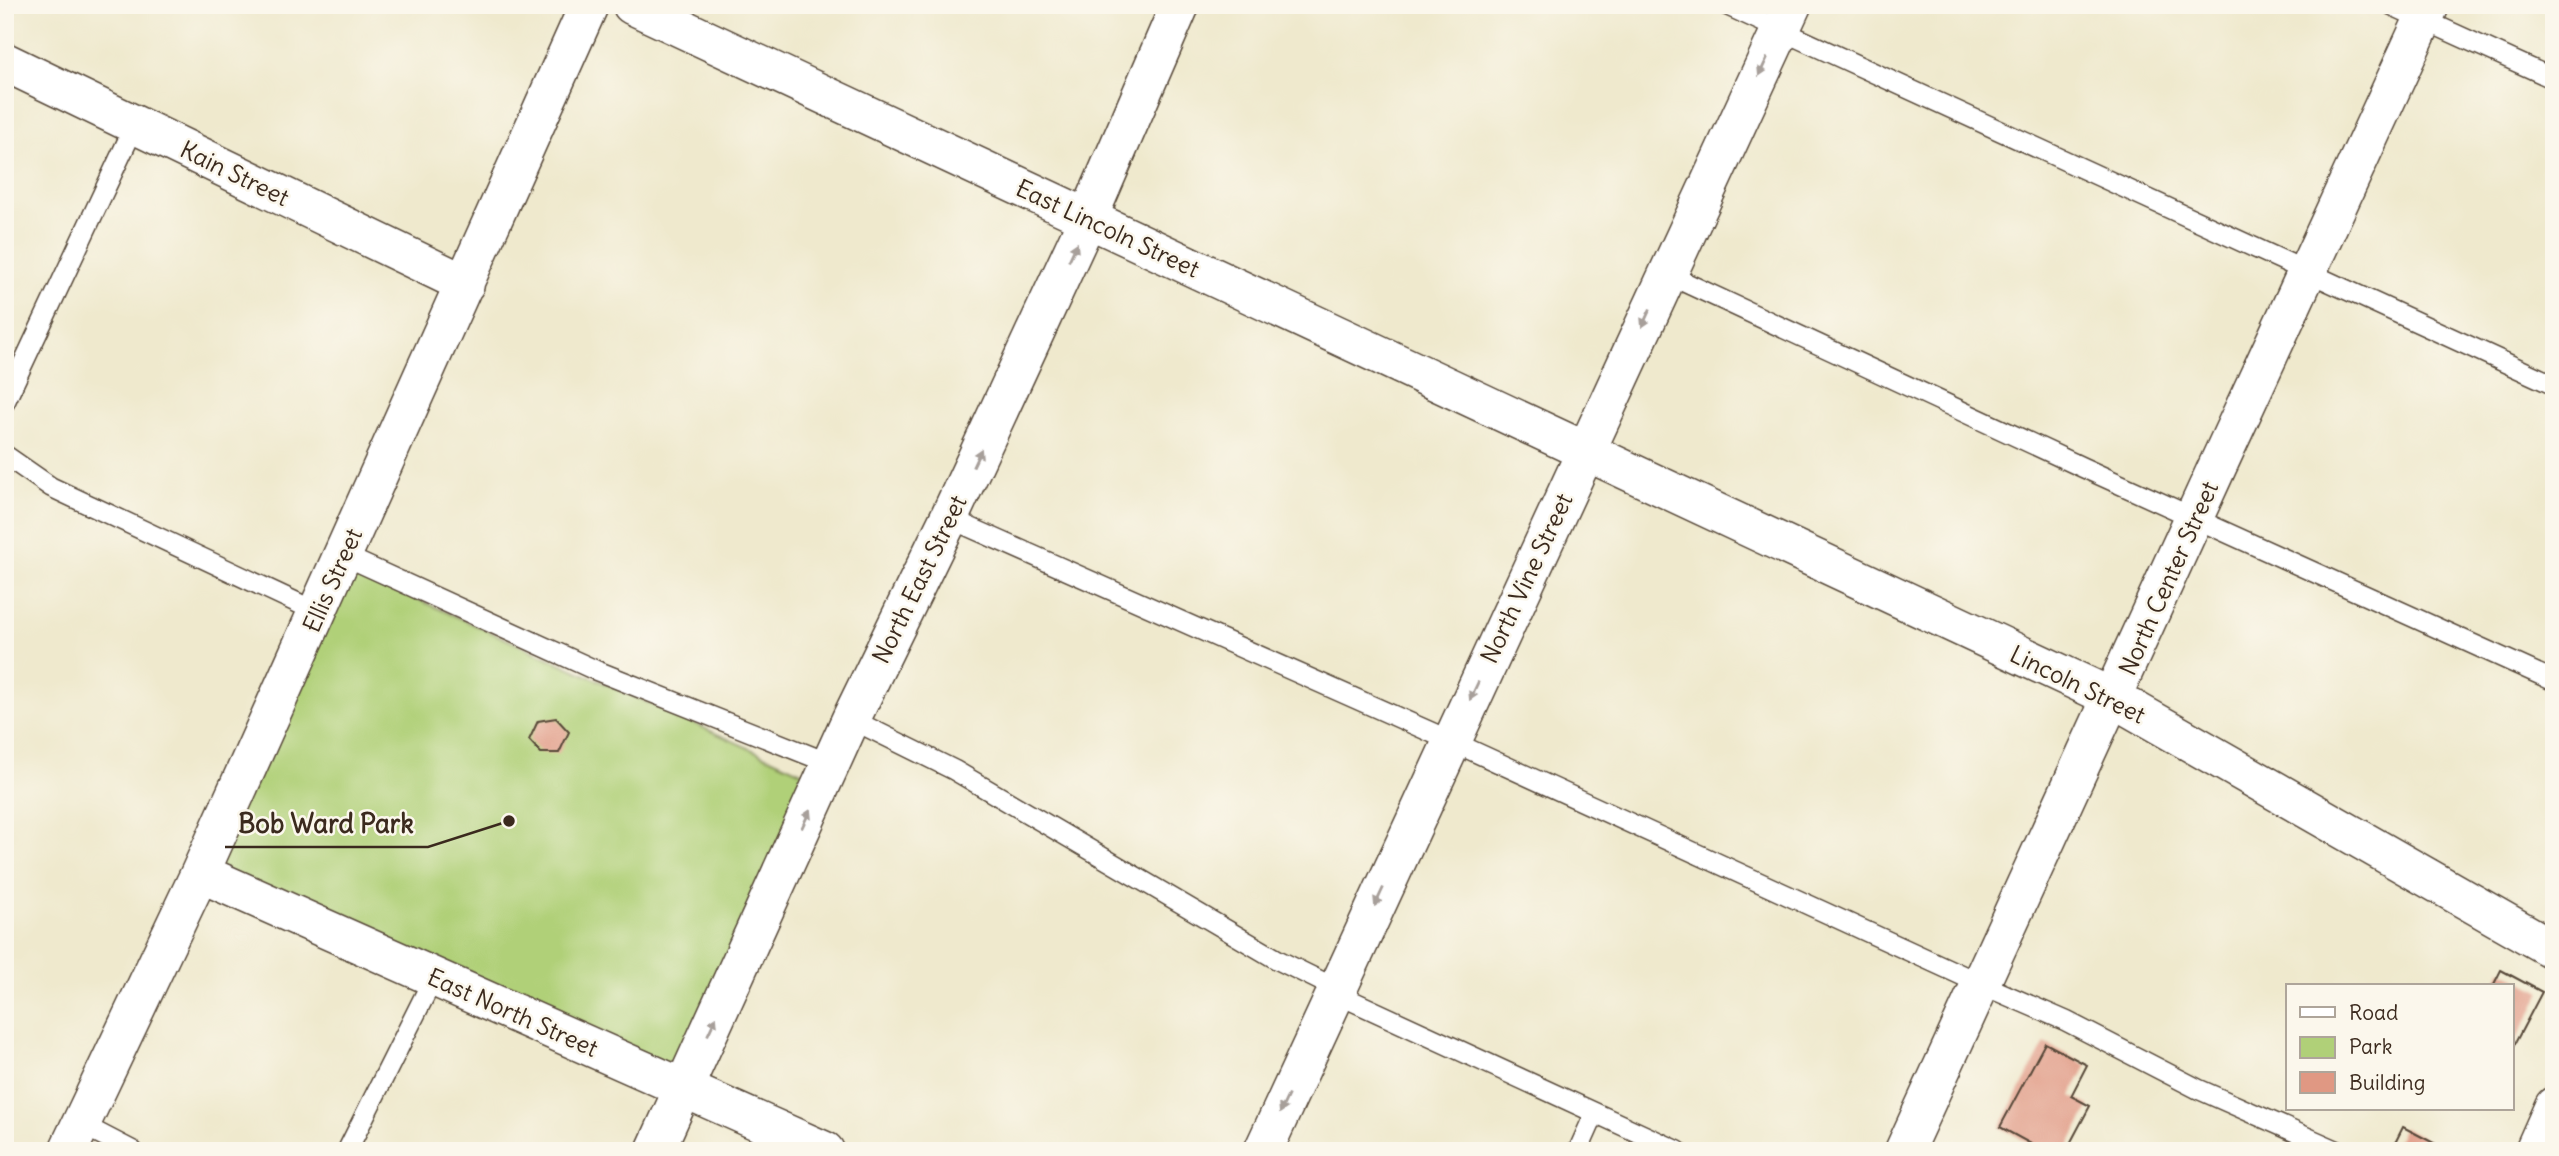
<svg xmlns="http://www.w3.org/2000/svg" width="2559" height="1156" font-family="Delius,sans-serif">
<style>
.green{fill:#b0d078;stroke:#767d4b;stroke-width:2}
.building{fill:#e09883}
.lines{fill:none;stroke-linecap:round;stroke-linejoin:round}
.service-casing{stroke:#564738;stroke-width:22}
.minor-casing{stroke:#564738;stroke-width:41}
.tertiary-casing{stroke:#564738;stroke-width:41}
.service{stroke:#fff;stroke-width:19}
.minor{stroke:#fff;stroke-width:38}
.tertiary{stroke:#fff;stroke-width:38}
.oneway{fill:#a79f9a}
.labels{text-anchor:middle;dominant-baseline:central;stroke-width:5;stroke-linejoin:round;paint-order:stroke}
.street-label{font-size:24px;fill:#3b2a1e;stroke:#fbf7ec}
.leader{fill:none;stroke:#3b2a1e;stroke-width:2.5}
.callout-dot{fill:#3b2a1e;stroke:#fbf7ec;stroke-width:2.5}
.callout-label{font-size:26px;text-anchor:middle;font-weight:bold;fill:#3b2a1e;stroke:#fbf7ec;stroke-width:5;stroke-linejoin:round;paint-order:stroke}
</style>
<rect width="100%" height="100%" fill="#fbf7ec"/>
<filter id="ink" filterUnits="userSpaceOnUse"><feTurbulence type="fractalNoise" baseFrequency=".0143" numOctaves="2"/><feDisplacementMap in="SourceGraphic" scale="14" xChannelSelector="R" yChannelSelector="G"/><feConvolveMatrix kernelMatrix="1 2 1 2 8 2 1 2 1" color-interpolation-filters="sRGB"/></filter>
<filter id="wash" filterUnits="userSpaceOnUse"><feTurbulence type="fractalNoise" baseFrequency=".00686" numOctaves="4" result="noise"/><feDisplacementMap in="SourceGraphic" scale="28" xChannelSelector="R" yChannelSelector="G"/><feGaussianBlur stdDeviation="1.57" result="paint"/><feColorMatrix in="noise" values="0 0 0 0 0 0 0 0 0 0 0 0 0 0 0 0 0 1.4 0 .05"/><feComposite in="paint" operator="in"/></filter>
<g filter="url(#wash)">
<rect width="100%" height="100%" fill="#efe9cd"/>
<path class="green" d="M 337,563 L 815,778 L 676,1068 L 205,864 Z"/>
<g id="blocks">
<path class="building" d="M 556,718 L 569,732 L 559,753 L 541,753 L 529,740 L 538,721 Z
M 2501,970 L 2542,992 L 2512,1049 L 2512,986 L 2493,986 Z
M 2045,1043 L 2087,1065 L 2071,1096 L 2090,1106 L 2066,1151 L 2044,1151 L 2000,1127 Z
M 2403,1127 L 2449,1151 L 2391,1151 Z"/>
</g>
</g>
<g filter="url(#ink)">
<use href="#blocks" fill-opacity="0" stroke="#564738" stroke-width="2"/>
<g class="lines">
<defs>
<path id="service" d="M 1726,5 L 2554,385
M 2391,5 L 2554,79
M 1667,274 L 2084,468 L 2554,681
M 5,402 L 135,125
M 5,455 L 51,487 L 317,612
M 949,518 L 1451,741 L 1981,984 L 2066,1021 L 2198,1089 L 2338,1151
M 343,555 L 595,670 L 831,764
M 851,719 L 954,770 L 1278,960 L 1337,989
M 1335,993 L 1678,1151
M 81,1124 L 133,1151
M 347,1151 L 434,977
M 1578,1151 L 1595,1113"/>
<path id="minor" d="M 632,5 L 2113,698 L 2554,950
M 5,62 L 465,284
M 200,873 L 825,1151
M 68,1151 L 200,873 L 589,5
M 655,1151 L 851,719 L 949,518 L 1088,218 L 1180,5
M 1263,1151 L 1792,5
M 2534,1151 L 2554,1106"/>
<path id="tertiary" d="M 1904,1151 C 2081,769 2252,386 2430,5"/>
</defs>
<use href="#service" class="service-casing"/>
<use href="#minor" class="minor-casing"/>
<use href="#tertiary" class="tertiary-casing"/>
<use href="#service" class="service"/>
<use href="#minor" class="minor"/>
<use href="#tertiary" class="tertiary"/>
</g>
<defs><path id="oneway-solid" d="M-6-.8H1V-3.2L6.5 0L1 3.2V.8H-6Z" transform="scale(1.75)"/></defs>
<g class="oneway">
<use href="#oneway-solid" transform="translate(1763 67) rotate(115)"/>
<use href="#oneway-solid" transform="translate(1073 252) rotate(-65)"/>
<use href="#oneway-solid" transform="translate(1646 318) rotate(115)"/>
<use href="#oneway-solid" transform="translate(977 458) rotate(-65)"/>
<use href="#oneway-solid" transform="translate(1474 691) rotate(115)"/>
<use href="#oneway-solid" transform="translate(806 819) rotate(-65)"/>
<use href="#oneway-solid" transform="translate(1379 897) rotate(115)"/>
<use href="#oneway-solid" transform="translate(712 1026) rotate(-65)"/>
<use href="#oneway-solid" transform="translate(1284 1104) rotate(115)"/>
</g>
</g>
<g class="labels">
<g class="street-label">
<text transform="translate(235 173) rotate(26)">Kain Street</text>
<text transform="translate(1108 228) rotate(25)">East Lincoln Street</text>
<text transform="translate(1526 578) rotate(-65)">North Vine Street</text>
<text transform="translate(2168 578) rotate(-66)">North Center Street</text>
<text transform="translate(919 579) rotate(-64)">North East Street</text>
<text transform="translate(332 580) rotate(-66)">Ellis Street</text>
<text transform="translate(2078 684) rotate(26)">Lincoln Street</text>
<text transform="translate(513 1012) rotate(24)">East North Street</text>
</g>
</g>
<path class="leader" d="M509 821L428 847H225"/>
<circle class="callout-dot" cx="509" cy="821" r="7"/>
<g class="callout-label">
<text x="326" y="833">Bob Ward Park</text>
</g>
<rect width="2559" height="1156" fill="none" stroke="#fbf7ec" stroke-width="28"/>
<rect x="2286" y="984" width="228" height="126" fill="#fbf7ec" stroke="#aea59a" stroke-width="2"/>
<rect x="2300" y="1007" width="35" height="10" fill="#ffffff" stroke="#aea59a" stroke-width="2"/>
<text x="2349" y="1020" font-size="21" fill="#3b2a1e">Road</text>
<rect x="2300" y="1037" width="35" height="21" fill="#b0d078" stroke="#aea59a" stroke-width="2"/>
<text x="2349" y="1054" font-size="21" fill="#3b2a1e">Park</text>
<rect x="2300" y="1072" width="35" height="21" fill="#e09883" stroke="#aea59a" stroke-width="2"/>
<text x="2349" y="1090" font-size="21" fill="#3b2a1e">Building</text>
</svg>
